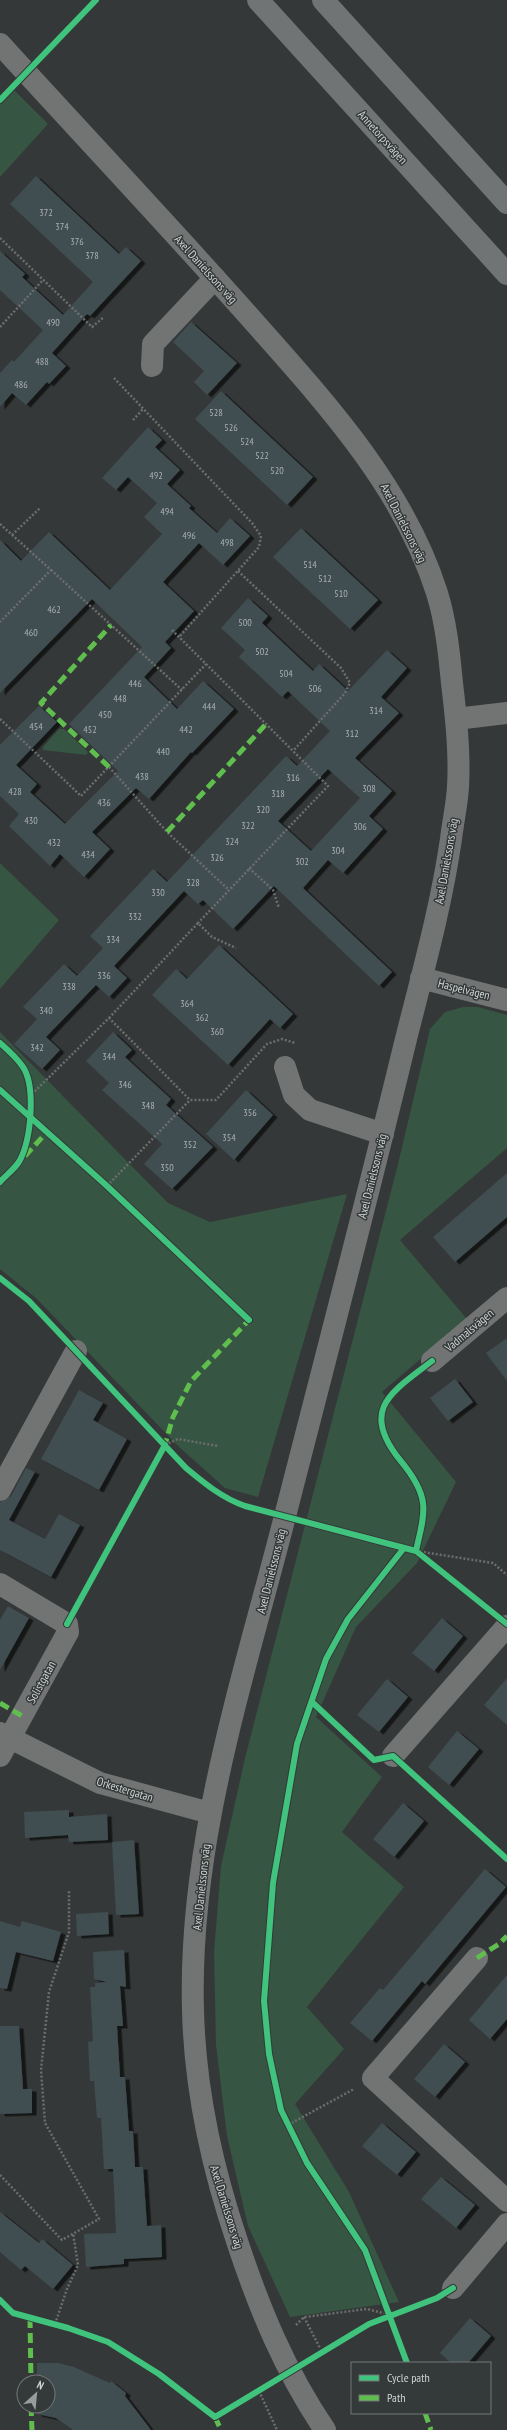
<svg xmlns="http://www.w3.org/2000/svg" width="507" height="2430" font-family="'PT Sans Narrow',sans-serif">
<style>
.green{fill:#365542}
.building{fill:#404d51;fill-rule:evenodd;filter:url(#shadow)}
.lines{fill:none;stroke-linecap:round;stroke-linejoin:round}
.path{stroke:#6c6e6e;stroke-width:2.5;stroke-dasharray:2 2;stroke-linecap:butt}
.minor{stroke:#727474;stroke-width:22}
.major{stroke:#717474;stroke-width:22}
.quiet{stroke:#5fbe4e;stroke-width:5;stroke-dasharray:10 5;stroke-linecap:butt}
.cycleway-casing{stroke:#343939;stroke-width:8}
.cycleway{stroke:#40c37c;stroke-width:6}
.labels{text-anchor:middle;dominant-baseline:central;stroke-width:3;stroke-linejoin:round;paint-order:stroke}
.number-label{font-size:10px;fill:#abb1b2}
.street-label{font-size:12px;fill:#cfd2d2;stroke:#343939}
</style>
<defs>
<filter id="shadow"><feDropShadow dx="4.5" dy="2.5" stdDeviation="0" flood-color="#0009"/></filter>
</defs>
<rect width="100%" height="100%" fill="#353838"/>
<path class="green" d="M 13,89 L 48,124 L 0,177 L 0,103 Z
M 59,729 L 64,729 L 88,752 L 86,755 L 43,750 L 43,747 Z
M 0,863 L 59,920 L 0,989 Z
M 463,1007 L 478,1007 L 507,1015 L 507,1148 L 400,1240 L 467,1319 L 382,1392 L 456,1482 L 417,1563 L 356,1627 L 316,1717 L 382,1777 L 342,1832 L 404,1887 L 307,2007 L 344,2049 L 295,2104 L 349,2192 L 399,2302 L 290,2317 L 248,2226 L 227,2136 L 216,2045 L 214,1952 L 221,1866 L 245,1758 L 398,1164 L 430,1029 L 445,1012 Z
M 0,1032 L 168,1203 L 210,1222 L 347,1194 L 258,1497 L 225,1488 L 178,1446 L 37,1299 L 0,1269 Z"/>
<path class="building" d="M 36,176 L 119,254 L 126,247 L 141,261 L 90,316 L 87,314 L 52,353 L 66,366 L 49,384 L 47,382 L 26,405 L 12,393 L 0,407 L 0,373 L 12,360 L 14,362 L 43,330 L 0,290 L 0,251 L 25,274 L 22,277 L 63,315 L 93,282 L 10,204 Z
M 191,322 L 237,363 L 207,395 L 194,382 L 204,371 L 173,342 Z
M 221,391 L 313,477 L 287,505 L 195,419 Z
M 148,427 L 162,440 L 155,447 L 180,470 L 167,484 L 191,506 L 189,508 L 217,533 L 230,518 L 250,536 L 223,565 L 199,543 L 163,582 L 194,611 L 165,642 L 171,648 L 144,677 L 177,709 L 203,681 L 234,709 L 192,753 L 191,752 L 149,799 L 136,788 L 92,832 L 110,849 L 84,877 L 60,854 L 50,866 L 9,826 L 19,814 L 0,796 L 0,745 L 39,706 L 57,722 L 16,765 L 37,784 L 30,792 L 65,824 L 118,771 L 69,724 L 142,647 L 92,599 L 0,693 L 0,540 L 21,561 L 49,532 L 110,590 L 162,534 L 144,517 L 157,503 L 128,477 L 116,490 L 102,478 Z
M 301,528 L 378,600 L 350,629 L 273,557 Z
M 248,598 L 268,616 L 262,623 L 298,657 L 313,671 L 319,664 L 348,691 L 387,650 L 407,668 L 381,697 L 399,713 L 355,758 L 392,791 L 369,816 L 383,829 L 343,873 L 328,860 L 303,888 L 392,972 L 379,986 L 274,886 L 233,929 L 203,900 L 198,904 L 184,891 L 114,966 L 127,978 L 109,997 L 96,985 L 46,1037 L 60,1050 L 42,1069 L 14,1044 L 37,1019 L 23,1007 L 64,964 L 77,976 L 103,948 L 90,936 L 153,869 L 167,882 L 286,756 L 297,766 L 330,731 L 288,691 L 282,697 L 239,657 L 245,650 L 221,628 ZM 328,769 L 360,798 L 311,851 L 278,821 Z
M 219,945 L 293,1014 L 280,1028 L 270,1019 L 228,1065 L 152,995 L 176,969 L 187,979 Z
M 113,1032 L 132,1050 L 125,1057 L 171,1099 L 166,1105 L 213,1147 L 172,1189 L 144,1164 L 162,1144 L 102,1090 L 109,1083 L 86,1061 Z
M 246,1090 L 273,1115 L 234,1160 L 206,1134 Z
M 507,1173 L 507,1217 L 455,1262 L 433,1237 Z
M 507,1338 L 507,1381 L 486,1353 Z
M 455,1379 L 473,1402 L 448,1421 L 430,1398 Z
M 79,1390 L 103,1403 L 93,1420 L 127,1439 L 99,1490 L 41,1459 Z
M 26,1468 L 35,1472 L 9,1520 L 45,1539 L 59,1514 L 80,1525 L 51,1577 L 0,1550 L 0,1502 L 11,1496 Z
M 8,1606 L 29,1618 L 0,1670 L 0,1620 Z
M 442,1618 L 463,1636 L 434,1671 L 412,1653 Z
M 507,1678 L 507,1725 L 484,1705 Z
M 387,1679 L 408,1697 L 379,1732 L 357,1715 Z
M 457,1731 L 479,1749 L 449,1785 L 428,1767 Z
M 403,1803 L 424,1821 L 394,1857 L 373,1839 Z
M 69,1810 L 69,1817 L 107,1814 L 108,1840 L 69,1842 L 68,1835 L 25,1838 L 24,1812 Z
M 134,1840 L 139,1914 L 116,1915 L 112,1842 Z
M 485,1869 L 506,1887 L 425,1984 L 422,1981 L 372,2041 L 350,2023 L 380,1988 L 383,1990 Z
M 108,1912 L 109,1934 L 77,1936 L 76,1914 Z
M 0,1921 L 20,1927 L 22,1921 L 61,1932 L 53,1961 L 16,1952 L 7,1989 L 0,1988 Z
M 124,1950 L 126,1987 L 120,1986 L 123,2026 L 117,2026 L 120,2077 L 125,2077 L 129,2131 L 133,2131 L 135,2167 L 143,2167 L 147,2226 L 161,2225 L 162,2257 L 124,2259 L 124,2264 L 86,2267 L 84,2234 L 116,2233 L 113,2169 L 104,2169 L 101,2118 L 97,2118 L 94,2081 L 90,2081 L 88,2042 L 93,2041 L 90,1987 L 95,1987 L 95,1983 L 107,1982 L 94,1979 L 93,1952 Z
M 507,1975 L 507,2019 L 490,2039 L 469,2020 Z
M 0,2026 L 19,2026 L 23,2089 L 32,2089 L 32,2113 L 0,2114 Z
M 444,2044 L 465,2062 L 435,2097 L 414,2079 Z
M 382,2123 L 416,2152 L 397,2175 L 362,2146 Z
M 441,2177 L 475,2205 L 456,2228 L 421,2199 Z
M 0,2212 L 39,2243 L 42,2239 L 73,2265 L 53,2289 L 25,2266 L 21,2270 L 0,2252 Z
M 470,2318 L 491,2336 L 468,2363 L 451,2363 L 440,2353 Z
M 37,2363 L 58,2363 L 74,2367 L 110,2383 L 111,2381 L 126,2393 L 125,2396 L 151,2430 L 73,2430 L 56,2418 L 37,2414 L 37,2406 L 48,2406 L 48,2382 L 37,2382 Z"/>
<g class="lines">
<path class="path" d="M 0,238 L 92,327 L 104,317
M 0,327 L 43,280
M 114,378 L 252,523 L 261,536 L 259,547 L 179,637
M 133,420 L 143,409
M 0,524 L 51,570 L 0,622
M 12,535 L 40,508
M 51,570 L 182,690
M 238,571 L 341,668 L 350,683 L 345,693 L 293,751
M 172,630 L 328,786 L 198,923
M 0,719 L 81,796 L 206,664
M 109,767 L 167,832 L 229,890
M 249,868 L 273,890 L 279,908
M 109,1018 L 198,923 L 212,937 L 236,948
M 29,1097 L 109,1018 L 190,1100
M 107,1186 L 190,1100 L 216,1100 L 267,1044 L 282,1039 L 295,1043
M 165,1445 L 178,1439 L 218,1446
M 416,1551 L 493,1563 L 507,1575
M 288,2125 L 354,2089
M 0,2175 L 62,2240 L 99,2219 L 45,2123 L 41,2070 L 49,1992 L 69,1932 L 69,1890
M 304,2317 L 322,2352
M 55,2324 L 67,2289 L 78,2265 L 73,2233
M 296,2325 L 304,2317 L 367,2309 L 390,2315
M 259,2391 L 277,2430"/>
<path class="minor" d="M 0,44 C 82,134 166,223 247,314 C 321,398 402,483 437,593 C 446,622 449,652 452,683 C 456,717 460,753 458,787 C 457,804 453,822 451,839 C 441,908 422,975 405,1043 C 366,1204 324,1364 283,1524 C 242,1683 188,1845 193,2011 C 195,2090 212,2167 237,2241 C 259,2308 285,2371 325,2430
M 152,366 L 153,344 L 215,278
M 456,719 L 507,713
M 421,978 L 507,1000
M 285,1067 L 294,1095 L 310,1110 L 383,1134
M 432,1361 L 507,1298
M 0,1490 L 76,1351
M 0,1584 L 67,1624 L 68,1632 L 0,1756
M 0,1733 L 100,1783 L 210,1813
M 393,1756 L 507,1626
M 477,1958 L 373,2078 L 507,2201
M 453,2288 L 507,2224"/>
<path class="major" d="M 258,0 L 507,274
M 323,0 L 507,203"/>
<path class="quiet" d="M 109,767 L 41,703 L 111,625
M 167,832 L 266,724
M 25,1156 L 47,1132
M 164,1448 L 173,1417 L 191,1381 L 249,1320 L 247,1317
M 0,1703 L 22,1716
M 477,1958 L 499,1944 L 507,1936
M 30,2318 L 31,2382
M 31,2406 L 32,2430
M 425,2413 L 431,2430
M 215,2417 L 221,2430"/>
<defs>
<path id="cycleway" d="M 0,100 L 96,0
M 0,1043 C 8,1050 17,1058 23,1067 C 36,1087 31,1139 20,1160 C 16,1168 6,1175 0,1182
M 0,1090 L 107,1186 L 249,1320
M 0,1278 L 29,1301 L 186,1468 C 204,1483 222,1498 245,1506 L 416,1551 L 507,1624
M 404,1548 L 348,1619 L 326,1659 L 297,1744 L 273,1883 L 264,2001 L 269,2054 L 281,2110 L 307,2163 L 365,2250 L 407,2363
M 416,1551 C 419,1536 425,1518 423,1503 C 421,1487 410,1472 400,1460 C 359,1409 392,1392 432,1361
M 67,1624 L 165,1445
M 312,1702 L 374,1760 L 393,1756 L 507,1859
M 0,2300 L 13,2313 L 68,2328 L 108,2342 L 159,2374 L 215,2417 L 369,2324 L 437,2298 L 453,2288"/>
</defs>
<use href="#cycleway" class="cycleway-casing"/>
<use href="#cycleway" class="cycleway"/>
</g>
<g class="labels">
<g class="number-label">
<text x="46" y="212">372</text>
<text x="62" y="226">374</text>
<text x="77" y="241">376</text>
<text x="92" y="255">378</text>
<text x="53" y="322">490</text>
<text x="42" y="361">488</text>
<text x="21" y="384">486</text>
<text x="216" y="412">528</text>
<text x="231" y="427">526</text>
<text x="247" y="441">524</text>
<text x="262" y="455">522</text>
<text x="277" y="470">520</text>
<text x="156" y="475">492</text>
<text x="167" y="511">494</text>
<text x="189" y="535">496</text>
<text x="227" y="542">498</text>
<text x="310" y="564">514</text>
<text x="325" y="578">512</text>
<text x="341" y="593">510</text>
<text x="54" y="609">462</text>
<text x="245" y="622">500</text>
<text x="31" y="632">460</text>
<text x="262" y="651">502</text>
<text x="286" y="673">504</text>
<text x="135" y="683">446</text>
<text x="315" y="688">506</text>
<text x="120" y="698">448</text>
<text x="209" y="706">444</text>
<text x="376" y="710">314</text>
<text x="105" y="714">450</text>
<text x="36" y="726">454</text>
<text x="90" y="729">452</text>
<text x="186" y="729">442</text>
<text x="352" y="733">312</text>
<text x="163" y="751">440</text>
<text x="142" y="776">438</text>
<text x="293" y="777">316</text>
<text x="369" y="788">308</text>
<text x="15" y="791">428</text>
<text x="278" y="793">318</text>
<text x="104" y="802">436</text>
<text x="263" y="809">320</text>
<text x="31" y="820">430</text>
<text x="248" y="825">322</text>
<text x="360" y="826">306</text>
<text x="232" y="841">324</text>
<text x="54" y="842">432</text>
<text x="338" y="850">304</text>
<text x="88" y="854">434</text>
<text x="217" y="857">326</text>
<text x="302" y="861">302</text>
<text x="193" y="882">328</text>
<text x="158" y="892">330</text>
<text x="135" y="916">332</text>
<text x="113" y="939">334</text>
<text x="104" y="975">336</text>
<text x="69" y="986">338</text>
<text x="187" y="1003">364</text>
<text x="46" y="1010">340</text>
<text x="202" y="1017">362</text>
<text x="217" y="1031">360</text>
<text x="37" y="1047">342</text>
<text x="109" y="1056">344</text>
<text x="125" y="1084">346</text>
<text x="148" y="1105">348</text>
<text x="250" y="1112">356</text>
<text x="229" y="1137">354</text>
<text x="190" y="1144">352</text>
<text x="167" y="1167">350</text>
</g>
<g class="street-label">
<text transform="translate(383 137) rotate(48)">Annetorpsvägen</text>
<text transform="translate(206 269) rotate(48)">Axel Danielssons väg</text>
<text transform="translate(404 523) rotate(63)">Axel Danielssons väg</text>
<text transform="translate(446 861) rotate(-80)">Axel Danielssons väg</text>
<text transform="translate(464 989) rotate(14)">Haspelvägen</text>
<text transform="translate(372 1176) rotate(-76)">Axel Danielssons väg</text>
<text transform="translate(469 1330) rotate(-40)">Vadmalsvägen</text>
<text transform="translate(271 1571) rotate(-76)">Axel Danielssons väg</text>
<text transform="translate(41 1682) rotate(-61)">Solistgatan</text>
<text transform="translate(125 1789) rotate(17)">Orkestergatan</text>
<text transform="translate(201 1887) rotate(-84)">Axel Danielssons väg</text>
<text transform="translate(227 2207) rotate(73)">Axel Danielssons väg</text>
</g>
</g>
<rect x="351" y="2362" width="140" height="52" fill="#343939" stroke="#727676"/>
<rect x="359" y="2375" width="20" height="6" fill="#40c37c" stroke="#727676"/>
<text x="387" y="2382" font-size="12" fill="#cfd2d2">Cycle path</text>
<rect x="359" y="2395" width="20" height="6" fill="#5fbe4e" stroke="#727676"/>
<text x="387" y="2402" font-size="12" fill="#cfd2d2">Path</text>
<g transform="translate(36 2394) rotate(27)"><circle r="19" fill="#343939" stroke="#727676"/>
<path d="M0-3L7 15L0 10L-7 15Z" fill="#999c9c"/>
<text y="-6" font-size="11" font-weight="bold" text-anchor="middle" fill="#cfd2d2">N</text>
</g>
</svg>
